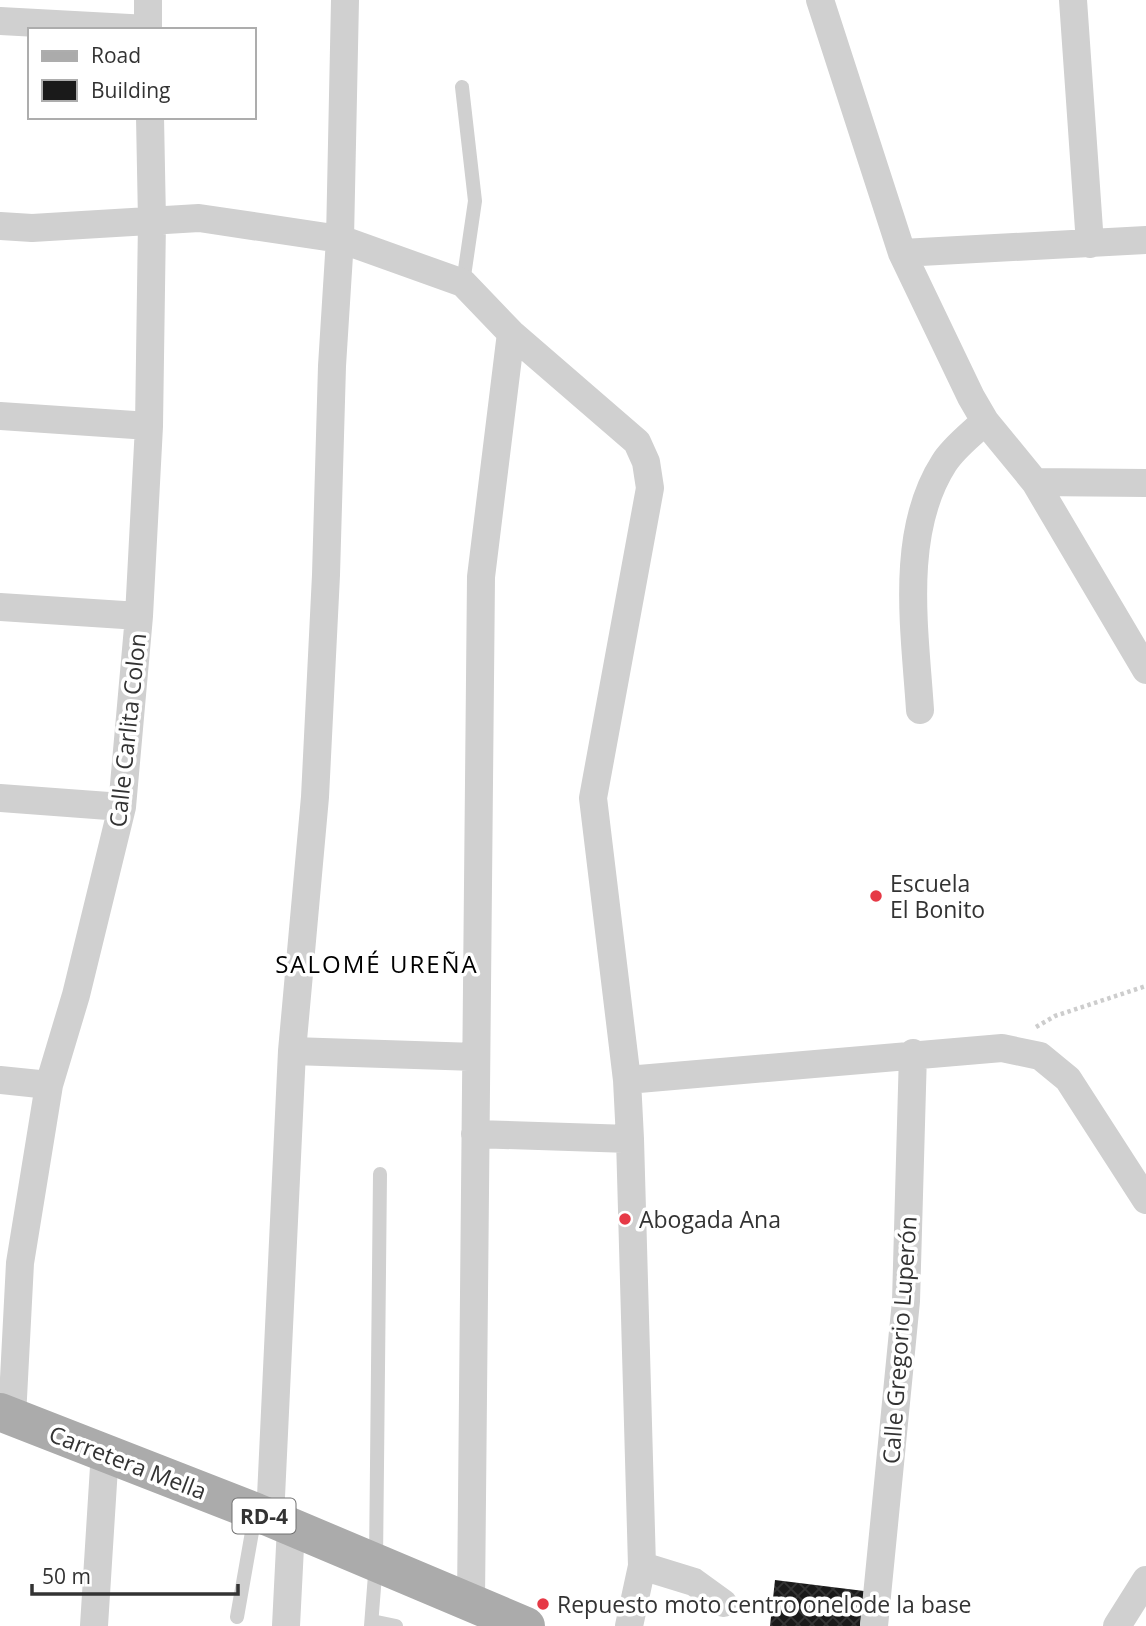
<svg xmlns="http://www.w3.org/2000/svg" width="1146" height="1626" font-family="'Open Sans',sans-serif">
<style>
.building{fill:url(#building-cross-hatch)}
.lines{fill:none;stroke-linecap:round;stroke-linejoin:round}
.path{stroke:#cdcdcd;stroke-width:4.5;stroke-dasharray:3.5 3.5;stroke-linecap:butt}
.lane{stroke:#d0d0d0;stroke-width:14}
.street{stroke:#d0d0d0;stroke-width:28}
.primary{stroke:#ababab;stroke-width:38}
.poi-dot{fill:#e63946;stroke:#fff;stroke-width:2.5}
.labels{text-anchor:middle;dominant-baseline:central;stroke-width:7;stroke-linejoin:round;paint-order:stroke}
.shield{fill:#fff;stroke:#707070;stroke-width:2}
.shield-label{font-size:21px;font-weight:bold;fill:#333}
.street-label{font-size:23px;fill:#333;stroke:#fff}
.poi-label{font-size:23px;fill:#333;stroke:#fff;text-anchor:start}
.neighbourhood-label{font-size:24px;letter-spacing:2px;fill:#000;stroke:#fff}
</style>
<defs>
<pattern id="building-cross-hatch" width="8" height="8" patternUnits="userSpaceOnUse" patternTransform="scale(1.75)"><rect width="8" height="8" fill="#1a1a1a"/><path d="M0 0l8 8M0 8l8-8" fill="none" stroke="#333"/></pattern>
</defs>
<rect width="100%" height="100%" fill="#fff"/>
<path class="building" d="M 775,1580 L 864,1591 L 860,1626 L 770,1626 Z"/>
<g class="lines">
<path class="path" d="M 1036,1027 L 1055,1016 L 1146,986"/>
<path class="lane" d="M 462,87 L 475,201 L 463,283
M 237,1617 L 255,1515
M 372,1621 L 396,1626
M 371,1626 L 376,1562 L 380,1174"/>
<path class="street" d="M 148,0 L 148,30
M 820,0 L 902,253 L 971,397 L 985,421 L 1035,482 L 1146,670
M 1073,0 L 1090,244
M 0,21 L 148,29
M 0,226 L 32,228 L 199,218 L 340,239 L 463,283 L 511,333 L 637,442 L 646,462 L 650,488 L 593,798 L 627,1080 L 630,1139 L 642,1566 L 629,1626
M 902,253 L 1146,240
M 0,416 L 149,426
M 1035,482 L 1146,483
M 0,607 L 139,616
M 920,710 C 915,631 899,533 944,463 C 954,447 972,434 985,421
M 0,798 L 122,807
M 292,1051 L 476,1057
M 0,1080 L 49,1085
M 627,1080 L 1002,1048 L 1040,1056 L 1068,1079 L 1146,1200
M 475,1134 L 630,1139
M 12,1417 L 20,1263 L 49,1085 L 76,995 L 122,807 L 139,616 L 149,426 L 152,221 L 150,117
M 270,1518 L 292,1051 L 315,797 L 326,575 L 332,366 L 340,239 L 345,0
M 642,1566 L 694,1582 L 723,1603
M 471,1601 L 481,577 L 511,333
M 94,1626 L 105,1451
M 286,1626 L 291,1527
M 874,1626 L 906,1301 L 913,1053
M 1117,1626 L 1146,1580"/>
<path class="primary" d="M 0,1412 L 256,1512 L 526,1626"/>
</g>
<g class="poi-dot">
<circle cx="876" cy="896" r="7"/>
<circle cx="625" cy="1219" r="7"/>
<circle cx="543" cy="1604" r="7"/>
</g>
<g class="labels">
<rect class="shield" x="232.5" y="1498.5" width="63" height="35" rx="5"/>
<g class="shield-label">
<text x="264" y="1516">RD-4</text>
</g>
<g class="street-label">
<text transform="translate(127 730) rotate(-84)">Calle Carlita Colon</text>
<text transform="translate(899 1340) rotate(-86)">Calle Gregorio Luperón</text>
<text transform="translate(128 1462) rotate(21)">Carretera Mella</text>
</g>
<g class="poi-label">
<text x="890" y="883">Escuela<tspan x="890" dy="26">El Bonito</tspan></text>
<text x="639" y="1219">Abogada Ana</text>
<text x="557" y="1604">Repuesto moto centro onelode la base</text>
</g>
<g class="neighbourhood-label">
<text x="377" y="963">SALOMÉ UREÑA</text>
</g>
</g>
<rect x="28" y="28" width="228" height="91" fill="#ffffff" stroke="#adadad" stroke-width="2"/>
<rect x="42" y="51" width="35" height="10" fill="#ababab" stroke="#adadad" stroke-width="2"/>
<text x="91" y="63" font-size="21" fill="#333333">Road</text>
<rect x="42" y="80" width="35" height="21" fill="#1a1a1a" stroke="#adadad" stroke-width="2"/>
<text x="91" y="98" font-size="21" fill="#333333">Building</text>
<path d="M32 1584v10h206v-10" fill="none" stroke="#333333" stroke-width="3.5"/>
<text x="42" y="1584" font-size="21" fill="#333333" stroke="#ffffff" stroke-width="5" paint-order="stroke">50 m</text>
</svg>
